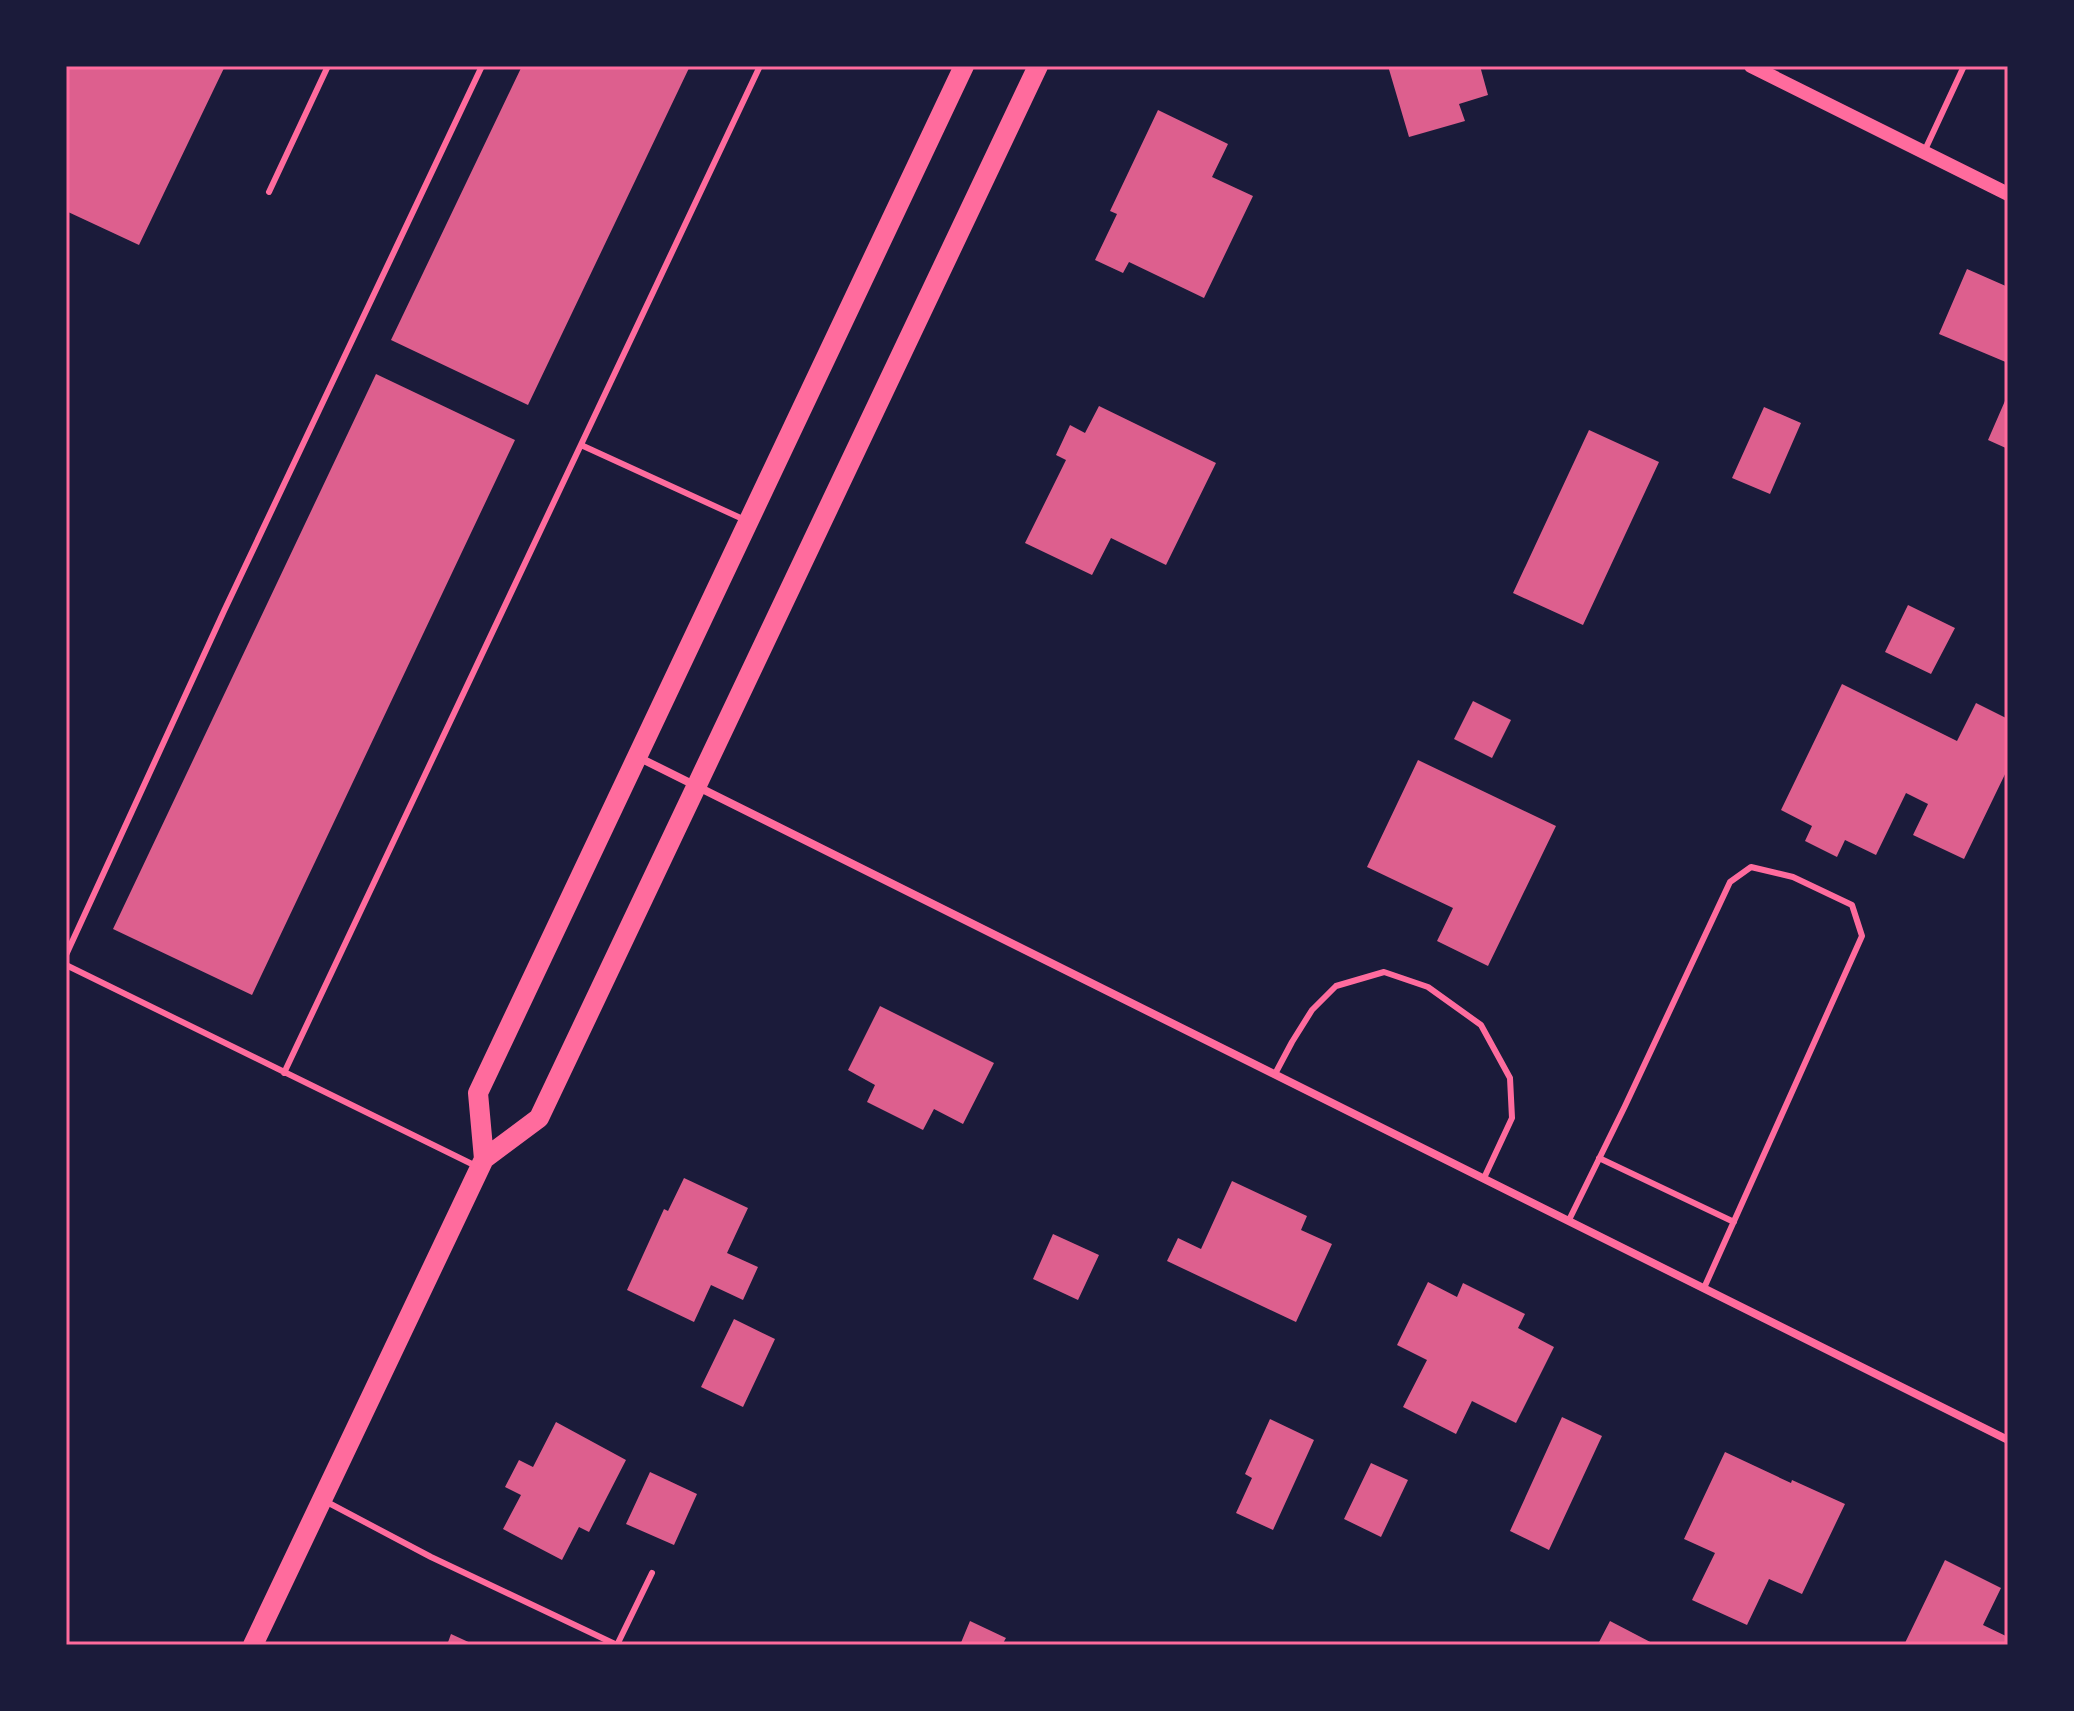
<svg xmlns="http://www.w3.org/2000/svg" width="2074" height="1711" font-family="Figtree,sans-serif">
<style>
.building{fill:#dd5f8e}
.lines{fill:none;stroke-linecap:round;stroke-linejoin:round}
.service{stroke:#ff6b9d;stroke-width:6}
.minor{stroke:#ff6b9d;stroke-width:8}
.tertiary{stroke:#ff6b9d;stroke-width:14}
.primary{stroke:#ff6b9d;stroke-width:20}
.neatline{fill:none;stroke:#ff6b9d;stroke-width:3}
</style>
<rect width="100%" height="100%" fill="#1b1b3a"/>
<path class="building" d="M 66,66 L 225,66 L 139,245 L 66,211 Z
M 522,66 L 690,66 L 528,405 L 391,340 Z
M 1388,66 L 1480,66 L 1488,95 L 1459,104 L 1465,121 L 1409,137 Z
M 1158,110 L 1228,144 L 1212,177 L 1253,196 L 1204,298 L 1129,262 L 1123,273 L 1095,260 L 1117,214 L 1110,211 Z
M 1967,269 L 2008,287 L 2008,363 L 1939,334 Z
M 376,374 L 515,440 L 252,995 L 113,929 Z
M 2008,394 L 2008,449 L 1988,440 Z
M 1099,406 L 1216,463 L 1166,565 L 1111,538 L 1092,575 L 1025,543 L 1066,460 L 1056,455 L 1070,425 L 1085,433 Z
M 1764,407 L 1801,423 L 1770,494 L 1732,478 Z
M 1589,430 L 1659,462 L 1583,625 L 1513,593 Z
M 1908,605 L 1955,628 L 1931,674 L 1885,652 Z
M 1842,684 L 1957,741 L 1976,703 L 2008,719 L 2008,768 L 1964,859 L 1913,835 L 1928,804 L 1906,793 L 1876,855 L 1845,840 L 1837,857 L 1805,841 L 1812,826 L 1781,810 Z
M 1473,701 L 1511,720 L 1492,758 L 1454,739 Z
M 1418,760 L 1556,826 L 1488,966 L 1437,941 L 1453,908 L 1367,867 Z
M 880,1006 L 994,1063 L 963,1124 L 934,1109 L 923,1130 L 867,1102 L 875,1085 L 848,1070 Z
M 684,1178 L 748,1208 L 727,1253 L 758,1267 L 743,1300 L 711,1285 L 694,1322 L 627,1290 L 664,1209 L 668,1211 Z
M 1232,1181 L 1307,1216 L 1301,1230 L 1332,1244 L 1296,1322 L 1167,1261 L 1178,1238 L 1201,1249 Z
M 1053,1234 L 1099,1255 L 1078,1300 L 1033,1279 Z
M 1428,1282 L 1457,1297 L 1463,1283 L 1525,1314 L 1518,1328 L 1554,1347 L 1516,1423 L 1472,1401 L 1456,1434 L 1403,1407 L 1427,1360 L 1397,1345 Z
M 734,1319 L 775,1339 L 743,1407 L 701,1387 Z
M 1562,1417 L 1602,1436 L 1549,1550 L 1510,1531 Z
M 1270,1419 L 1314,1440 L 1273,1530 L 1236,1513 L 1252,1478 L 1245,1474 Z
M 556,1422 L 626,1460 L 589,1532 L 579,1527 L 562,1560 L 503,1529 L 521,1495 L 505,1487 L 519,1460 L 533,1467 Z
M 1725,1452 L 1791,1483 L 1792,1480 L 1845,1504 L 1802,1594 L 1769,1579 L 1747,1625 L 1692,1600 L 1715,1553 L 1684,1539 Z
M 1371,1463 L 1408,1480 L 1381,1537 L 1344,1519 Z
M 650,1472 L 697,1494 L 674,1545 L 626,1524 Z
M 1945,1560 L 2001,1588 L 1983,1625 L 2008,1637 L 2008,1645 L 1904,1645 Z
M 970,1621 L 1006,1638 L 1002,1645 L 960,1645 Z
M 1610,1621 L 1656,1645 L 1599,1645 L 1598,1644 Z
M 451,1634 L 475,1645 L 447,1645 Z"/>
<g class="lines">
<path class="service" d="M 1924,152 L 1964,66
M 269,192 L 328,66
M 581,445 L 745,520
M 66,955 L 224,611 L 482,66
M 66,965 L 476,1166
M 284,1073 L 760,66
M 1275,1074 L 1292,1042 L 1312,1010 L 1336,986 L 1384,972 L 1428,987 L 1481,1025 L 1510,1078 L 1512,1118 L 1484,1178
M 1599,1158 L 1734,1222
M 1569,1220 L 1625,1106 L 1730,882 L 1751,867 L 1793,877 L 1852,905 L 1862,936 L 1704,1288
M 325,1501 L 431,1557 L 617,1645 L 652,1573"/>
<path class="minor" d="M 638,757 L 2008,1440"/>
<path class="tertiary" d="M 1751,66 L 2008,194"/>
<path class="primary" d="M 484,1159 L 478,1093 L 964,66
M 253,1645 L 484,1159 L 539,1118 L 1038,66"/>
</g>
<rect width="2074" height="1711" fill="none" stroke="#1b1b3a" stroke-width="136"/>
<rect x="68" y="68" width="1938" height="1575" class="neatline"/>
</svg>
